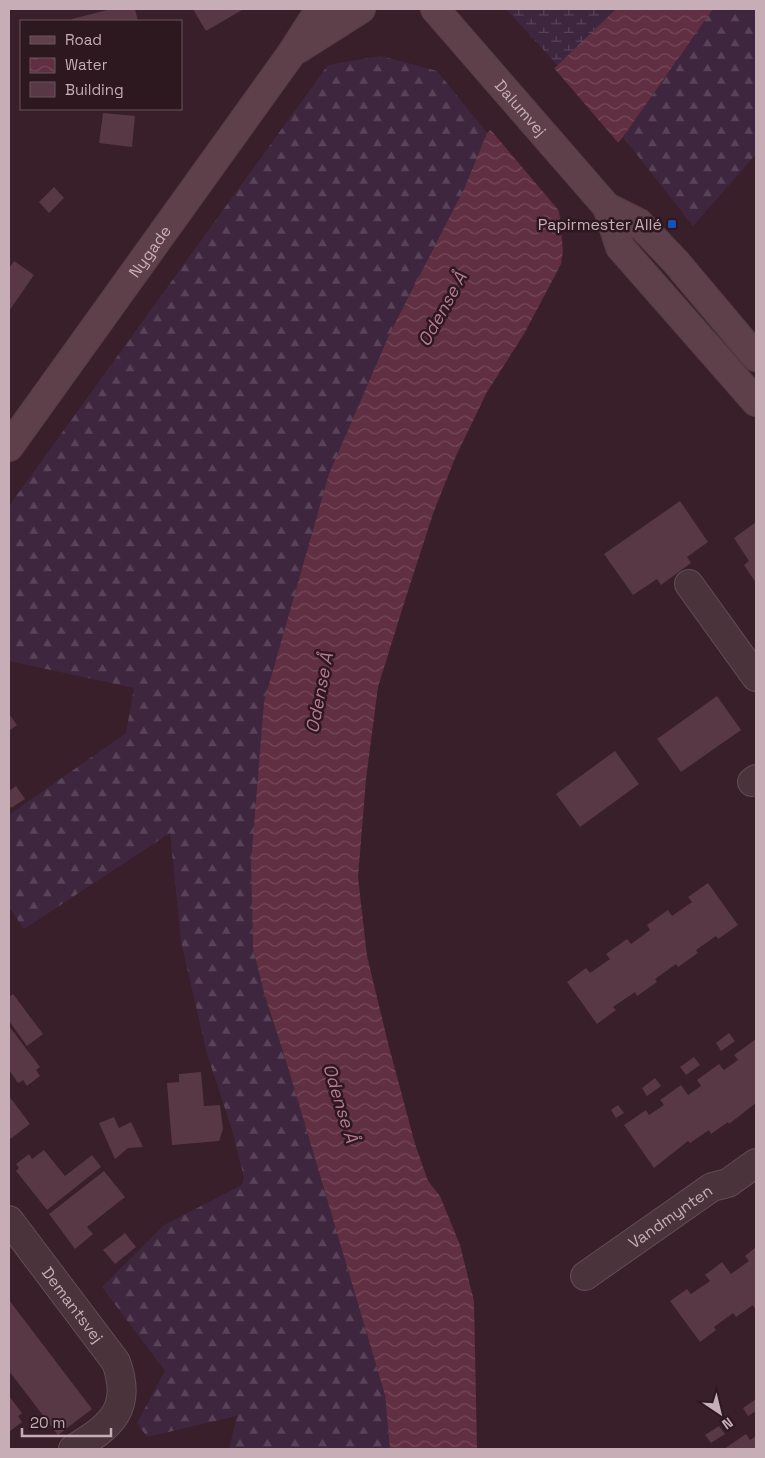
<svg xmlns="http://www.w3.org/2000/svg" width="765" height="1458" font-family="'Space Grotesk',sans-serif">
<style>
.forest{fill:url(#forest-firs)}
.wetland{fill:url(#wetland-marsh)}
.water{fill:url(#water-waves)}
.pier{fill:#391f29}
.building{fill:#573844}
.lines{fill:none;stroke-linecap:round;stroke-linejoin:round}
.street-casing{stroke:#644d56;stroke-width:30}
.secondary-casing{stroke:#533c44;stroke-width:30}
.street{stroke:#4a333b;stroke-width:28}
.secondary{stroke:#5d404a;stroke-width:28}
.transit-dot{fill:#1a4fb4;stroke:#2e1820;stroke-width:2}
.labels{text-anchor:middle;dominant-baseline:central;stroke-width:5;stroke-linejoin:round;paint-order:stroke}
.street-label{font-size:16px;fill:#c6adb6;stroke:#2e1820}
.poi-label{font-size:16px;fill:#c6adb6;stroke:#2e1820;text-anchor:end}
.water-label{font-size:18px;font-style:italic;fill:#b57a90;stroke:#2e1820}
</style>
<defs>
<pattern id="forest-firs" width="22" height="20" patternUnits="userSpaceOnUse" patternTransform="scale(1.25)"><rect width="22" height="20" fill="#3e263e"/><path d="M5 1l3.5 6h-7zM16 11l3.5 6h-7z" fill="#584358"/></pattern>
<pattern id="wetland-marsh" width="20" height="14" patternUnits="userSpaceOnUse" patternTransform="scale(1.25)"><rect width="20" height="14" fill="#3e263e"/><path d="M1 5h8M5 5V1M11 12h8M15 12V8" fill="none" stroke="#584358"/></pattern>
<pattern id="water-waves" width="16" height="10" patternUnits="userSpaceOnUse" patternTransform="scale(1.25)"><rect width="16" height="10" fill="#602f41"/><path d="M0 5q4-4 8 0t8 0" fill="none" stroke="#754a5a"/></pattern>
</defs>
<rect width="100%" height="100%" fill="#391f29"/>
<path class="forest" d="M 713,9 L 756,9 L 756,154 L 693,226 L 623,137 Z
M 381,56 L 437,71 L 487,133 L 464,189 L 251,863 L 253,948 L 264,993 L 287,1064 L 385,1395 L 390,1449 L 229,1449 L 237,1416 L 147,1437 L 137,1423 L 165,1371 L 102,1287 L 164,1225 L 242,1185 L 244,1177 L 231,1127 L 207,1054 L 181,941 L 170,833 L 24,929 L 9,907 L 9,815 L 126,733 L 134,688 L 9,661 L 9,506 L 328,65 Z"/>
<path class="wetland" d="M 506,9 L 616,9 L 558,66 Z"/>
<path class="water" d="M 616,9 L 713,9 L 623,137 L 559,211 L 563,251 L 561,264 L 524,334 L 487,392 L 456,456 L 434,511 L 405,600 L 378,687 L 366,779 L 358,877 L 367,956 L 388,1043 L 415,1144 L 428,1181 L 440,1196 L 460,1245 L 474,1301 L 477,1449 L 390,1449 L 385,1395 L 287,1064 L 264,993 L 253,948 L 251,863 L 264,702 L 329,474 L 390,333 L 464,189 L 487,133 Z"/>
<path class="pier" d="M 553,67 L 620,145 L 561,213 L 489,128 Z"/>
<path class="building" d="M 111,9 L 135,9 L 138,21 L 73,21 L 72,19 Z
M 193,9 L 242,9 L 242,10 L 206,31 Z
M 103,113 L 135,116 L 132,147 L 99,143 Z
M 54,187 L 64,198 L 49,213 L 39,202 Z
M 14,261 L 34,275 L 9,311 L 9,268 Z
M 680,501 L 708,542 L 687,557 L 691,563 L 661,585 L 657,579 L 633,595 L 604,554 Z
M 756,522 L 756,583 L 744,565 L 749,561 L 734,538 Z
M 717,696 L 741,730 L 681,772 L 657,739 Z
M 9,714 L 17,725 L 9,731 Z
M 615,751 L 639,784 L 580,827 L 556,794 Z
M 16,786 L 25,799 L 11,808 L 9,805 L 9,791 Z
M 708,883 L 738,925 L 718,939 L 716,936 L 696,950 L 698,953 L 678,967 L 676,964 L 655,979 L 657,982 L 637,996 L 635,992 L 613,1007 L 616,1010 L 597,1024 L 567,982 L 586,968 L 590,973 L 610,959 L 606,954 L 627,939 L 631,944 L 650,930 L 647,925 L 668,910 L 672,916 L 692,902 L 688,897 Z
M 13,994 L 43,1034 L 27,1046 L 9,1021 L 9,997 Z
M 9,1026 L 40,1067 L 36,1070 L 40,1076 L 27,1086 L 23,1080 L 18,1083 L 9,1070 Z
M 729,1033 L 735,1041 L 721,1051 L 716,1043 Z
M 756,1039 L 756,1103 L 729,1124 L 728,1122 L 711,1134 L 709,1130 L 690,1143 L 688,1141 L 654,1168 L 624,1125 L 646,1110 L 649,1115 L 664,1105 L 660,1100 L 681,1085 L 688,1095 L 701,1086 L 697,1080 L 719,1064 L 724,1070 L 738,1060 L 734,1055 Z
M 694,1057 L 700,1065 L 686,1075 L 680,1067 Z
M 201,1072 L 204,1106 L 220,1105 L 223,1129 L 219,1141 L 172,1145 L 167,1083 L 179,1082 L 179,1074 Z
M 655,1078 L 661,1086 L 647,1096 L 642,1088 Z
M 9,1096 L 30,1124 L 9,1140 Z
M 618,1105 L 624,1113 L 616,1118 L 611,1110 Z
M 114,1117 L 119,1128 L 131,1122 L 143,1147 L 128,1148 L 115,1159 L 99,1123 Z
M 44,1150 L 65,1176 L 92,1155 L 101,1167 L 47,1210 L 16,1171 L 19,1168 L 16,1164 L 29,1154 L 32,1159 Z
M 104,1171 L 125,1197 L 87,1227 L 93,1234 L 75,1249 L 49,1214 Z
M 125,1233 L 136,1247 L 115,1264 L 103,1250 Z
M 756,1247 L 756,1306 L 754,1308 L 753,1305 L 736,1317 L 733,1313 L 714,1327 L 716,1330 L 700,1342 L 670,1301 L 687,1289 L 691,1294 L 710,1281 L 705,1275 L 722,1262 L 731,1274 L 749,1261 L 745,1256 Z
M 9,1300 L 92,1409 L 58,1435 L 9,1371 Z
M 9,1396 L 22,1413 L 18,1416 L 22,1422 L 9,1432 Z
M 756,1399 L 756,1411 L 748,1416 L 743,1408 Z
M 719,1426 L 725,1434 L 711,1443 L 705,1435 Z
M 746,1434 L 750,1440 L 756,1436 L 756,1449 L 724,1449 Z"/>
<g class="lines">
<defs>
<g id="street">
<path d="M 689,584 L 756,677"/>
<path d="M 752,782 L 756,779"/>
<path id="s1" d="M 9,1220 L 116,1362 C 133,1409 111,1426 73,1449"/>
<path id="s2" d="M 585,1276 L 712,1187 L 728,1183 L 756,1163"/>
</g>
<g id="secondary">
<path id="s3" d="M 435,9 L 607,207 L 639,223 L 676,262 L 756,357"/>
<path d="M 298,49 L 361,9"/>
<path d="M 607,207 L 620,247 L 756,402"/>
<path id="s4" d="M 9,447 L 291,54 L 320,9"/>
</g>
</defs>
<use href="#street" class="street-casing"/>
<use href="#secondary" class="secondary-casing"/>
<use href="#street" class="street"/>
<use href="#secondary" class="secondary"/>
</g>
<rect class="transit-dot" x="667" y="219" width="10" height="10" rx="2.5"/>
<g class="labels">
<g class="street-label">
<text stroke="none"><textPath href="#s3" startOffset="131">Dalumvej</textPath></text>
<text stroke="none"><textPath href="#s4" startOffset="241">Nygade</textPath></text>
<text stroke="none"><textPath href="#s2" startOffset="104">Vandmynten</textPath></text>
<text stroke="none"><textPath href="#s1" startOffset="106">Demantsvej</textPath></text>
</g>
<g class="poi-label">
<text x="662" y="224">Papirmester Allé</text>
</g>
<g class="water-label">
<text transform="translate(442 309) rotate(-61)">Odense Å</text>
<text transform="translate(319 693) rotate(-79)">Odense Å</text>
<text transform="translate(341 1103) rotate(73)">Odense Å</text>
</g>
</g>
<rect width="765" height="1458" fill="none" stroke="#c6adb6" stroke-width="20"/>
<rect x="20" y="20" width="162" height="90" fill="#2e1820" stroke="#6b545c"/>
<rect x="30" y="36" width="25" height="8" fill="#5d404a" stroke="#6b545c"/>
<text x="65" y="45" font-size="15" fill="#c6adb6">Road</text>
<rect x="30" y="58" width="25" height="15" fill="url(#water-waves)" stroke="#6b545c"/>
<text x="65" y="70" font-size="15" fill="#c6adb6">Water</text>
<rect x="30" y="82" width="25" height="15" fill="#573844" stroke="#6b545c"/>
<text x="65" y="95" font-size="15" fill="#c6adb6">Building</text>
<g transform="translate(720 1413) rotate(145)" stroke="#2e1820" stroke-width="4" paint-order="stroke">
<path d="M0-4L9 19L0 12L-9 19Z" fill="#c6adb6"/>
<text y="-8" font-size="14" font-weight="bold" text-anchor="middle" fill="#c6adb6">N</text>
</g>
<path d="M22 1428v8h89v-8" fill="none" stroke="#c6adb6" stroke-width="2.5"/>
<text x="30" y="1428" font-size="15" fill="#c6adb6" stroke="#2e1820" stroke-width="4" paint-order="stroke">20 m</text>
</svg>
